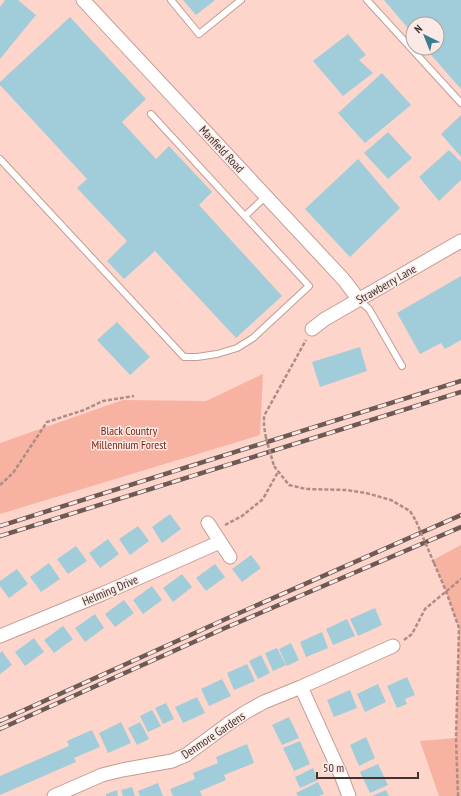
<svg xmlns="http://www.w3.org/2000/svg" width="461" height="796" font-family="'PT Sans Narrow',sans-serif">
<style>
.green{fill:#f8b2a2}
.building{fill:#a1ccd9}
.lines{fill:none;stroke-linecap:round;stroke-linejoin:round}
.service-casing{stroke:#c39c93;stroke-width:8}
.minor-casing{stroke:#c39c93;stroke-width:15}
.path{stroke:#ac8e86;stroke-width:2.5;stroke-dasharray:4 2;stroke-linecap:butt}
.service{stroke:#fff;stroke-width:6}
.minor{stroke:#fff;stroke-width:13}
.rail-casing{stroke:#6f5954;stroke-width:4.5}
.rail{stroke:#fae9e5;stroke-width:3;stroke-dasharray:9;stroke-linecap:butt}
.path-bridge{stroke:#ac8e86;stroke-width:2.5;stroke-dasharray:4 2;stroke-linecap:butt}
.labels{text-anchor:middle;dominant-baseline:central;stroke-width:3;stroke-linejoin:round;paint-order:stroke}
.street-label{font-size:12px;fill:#43332f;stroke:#fae9e5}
.park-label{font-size:12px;fill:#7b1f0c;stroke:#fae9e5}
</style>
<rect width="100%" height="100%" fill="#fed5cb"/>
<path class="green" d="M 263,374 L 260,435 L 0,514 L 0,443 L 123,400 L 206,401 Z
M 461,545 L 461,796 L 439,796 L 420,741 L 456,738 L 459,628 L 446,591 L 433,560 Z"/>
<path class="building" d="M 5,0 L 18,0 L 36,15 L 0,59 L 0,7 Z
M 183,0 L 215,0 L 196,15 Z
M 384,0 L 461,0 L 461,89 L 425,48 L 437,48 L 437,24 L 413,24 L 413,34 Z
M 70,17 L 146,99 L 122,122 L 156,159 L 169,146 L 212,192 L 199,205 L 282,296 L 236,338 L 155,251 L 124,279 L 107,261 L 127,241 L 77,188 L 87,179 L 0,85 L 0,82 Z
M 348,34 L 366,55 L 359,60 L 373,73 L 343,96 L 313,61 Z
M 382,73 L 411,105 L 365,143 L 338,113 Z
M 461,115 L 461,157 L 441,134 Z
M 388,132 L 412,158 L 388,179 L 364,153 Z
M 449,150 L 461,162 L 461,180 L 439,201 L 419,177 Z
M 358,159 L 400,208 L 350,257 L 305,209 Z
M 461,276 L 461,340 L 445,349 L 441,343 L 420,354 L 397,313 Z
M 117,322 L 150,357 L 130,375 L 97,340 Z
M 360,347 L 367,371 L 320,387 L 312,362 Z
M 170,514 L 181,529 L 162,543 L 152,527 Z
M 138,526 L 149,541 L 130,555 L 119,539 Z
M 108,539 L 119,554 L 100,568 L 89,553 Z
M 76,546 L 87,561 L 68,574 L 57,559 Z
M 251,555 L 261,568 L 242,582 L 232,569 Z
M 49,563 L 60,579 L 41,592 L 30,577 Z
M 215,564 L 225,577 L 206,591 L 196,578 Z
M 17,569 L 28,584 L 9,598 L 0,586 L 0,581 Z
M 182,574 L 192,587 L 173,602 L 163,588 Z
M 152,586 L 162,600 L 143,614 L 133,600 Z
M 124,600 L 134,613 L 115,627 L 105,614 Z
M 375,608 L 382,625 L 358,636 L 350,619 Z
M 95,614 L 104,628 L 85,642 L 75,628 Z
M 347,619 L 355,636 L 333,645 L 326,629 Z
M 63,626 L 73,639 L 54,653 L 44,640 Z
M 322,632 L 328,648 L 306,657 L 300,642 Z
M 34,638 L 44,652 L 25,666 L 15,652 Z
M 291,643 L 299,660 L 287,666 L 279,649 Z
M 277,648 L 286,665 L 273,671 L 265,653 Z
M 2,651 L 12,665 L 0,674 L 0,653 Z
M 261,655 L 270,673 L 258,679 L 249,661 Z
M 247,664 L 255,681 L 234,690 L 227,673 Z
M 407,677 L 415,695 L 405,699 L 407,704 L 397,708 L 387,686 Z
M 222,679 L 231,696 L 209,706 L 201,689 Z
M 378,684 L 386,702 L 365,712 L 357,694 Z
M 350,690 L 357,708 L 334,717 L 327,700 Z
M 197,697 L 205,713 L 183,723 L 175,707 Z
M 166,703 L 174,719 L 163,724 L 155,708 Z
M 152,710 L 161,726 L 148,732 L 140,716 Z
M 289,717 L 299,738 L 282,745 L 272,725 Z
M 121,722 L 131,743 L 108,753 L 99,733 Z
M 140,722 L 149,739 L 137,745 L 128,728 Z
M 92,730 L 100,747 L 74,758 L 76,762 L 0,795 L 0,776 L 69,746 L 67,741 Z
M 366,737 L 375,758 L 359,766 L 350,745 Z
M 300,741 L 310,764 L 294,771 L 283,748 Z
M 247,744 L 254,763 L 224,775 L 226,780 L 200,791 L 202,796 L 173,796 L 170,789 L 195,779 L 193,773 L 218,763 L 216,757 Z
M 378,764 L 388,785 L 370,793 L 360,772 Z
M 313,768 L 318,780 L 300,788 L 295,777 Z
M 318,782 L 324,794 L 319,796 L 298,796 L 296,793 Z
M 158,783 L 163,796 L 140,796 L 138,791 Z
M 132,787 L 135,796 L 123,796 L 121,790 Z
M 117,790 L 118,796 L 106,796 L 106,794 Z
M 386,790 L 389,796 L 372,796 Z"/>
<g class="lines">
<defs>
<path id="service" d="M 171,0 L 199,34 L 241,0
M 367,0 L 461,103
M 0,159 L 184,357 L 197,357 L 217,354 L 237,348 L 253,338 L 309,286 L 151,114
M 245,216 L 266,196
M 359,300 L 369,309 L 402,366"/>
<path id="minor" d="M 83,0 L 344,280 L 359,300
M 312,329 L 325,319 L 461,241
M 208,523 L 230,557
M 0,636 L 102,594 L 220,542
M 301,687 L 341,775 L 349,796
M 54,796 L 102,775 L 122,770 L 172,761 L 186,755 L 228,724 L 246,712 L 264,702 L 301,687 L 393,646"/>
</defs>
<use href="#service" class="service-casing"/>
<use href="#minor" class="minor-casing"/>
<path class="path" d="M 266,438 L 264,426 L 264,416 L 306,340
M 274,466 L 289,485 L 306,489 L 346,490 L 366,493 L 391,500 L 410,511 L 416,521
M 0,485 L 13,473 L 47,422 L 84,410 L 103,401 L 134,396
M 225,525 L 242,516 L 263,499 L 278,472
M 434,563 L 446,591 L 459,628 L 456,738 L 458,796
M 404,640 L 412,634 L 425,609 L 461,579"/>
<use href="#service" class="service"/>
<use href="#minor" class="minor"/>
<defs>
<path id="rail" d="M 0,526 L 461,381
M 0,536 L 461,392
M 0,721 L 228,618 L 461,515
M 0,729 L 225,628 L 461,527"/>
</defs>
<use href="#rail" class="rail-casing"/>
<use href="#rail" class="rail"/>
<path class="path-bridge" d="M 266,438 L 274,466
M 416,521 L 434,563"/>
</g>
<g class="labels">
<g class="street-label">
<text transform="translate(222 149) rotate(47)">Manfield Road</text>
<text transform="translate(386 284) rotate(-30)">Strawberry Lane</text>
<text transform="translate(110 590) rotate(-23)">Helming Drive</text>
<text transform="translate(213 735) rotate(-34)">Denmore Gardens</text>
</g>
<g class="park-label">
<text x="129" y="430">Black Country<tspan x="129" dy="14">Millennium Forest</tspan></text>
</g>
</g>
<g transform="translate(425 36) rotate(317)"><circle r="19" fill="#fae9e5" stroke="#b1a09c"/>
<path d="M0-3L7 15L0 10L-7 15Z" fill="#3a7d8e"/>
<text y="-6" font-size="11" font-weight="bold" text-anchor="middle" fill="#43332f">N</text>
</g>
<path d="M317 772v6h101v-6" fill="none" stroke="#43332f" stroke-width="2"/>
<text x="323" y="772" font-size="12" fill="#43332f" stroke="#fae9e5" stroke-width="3" paint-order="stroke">50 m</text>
</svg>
